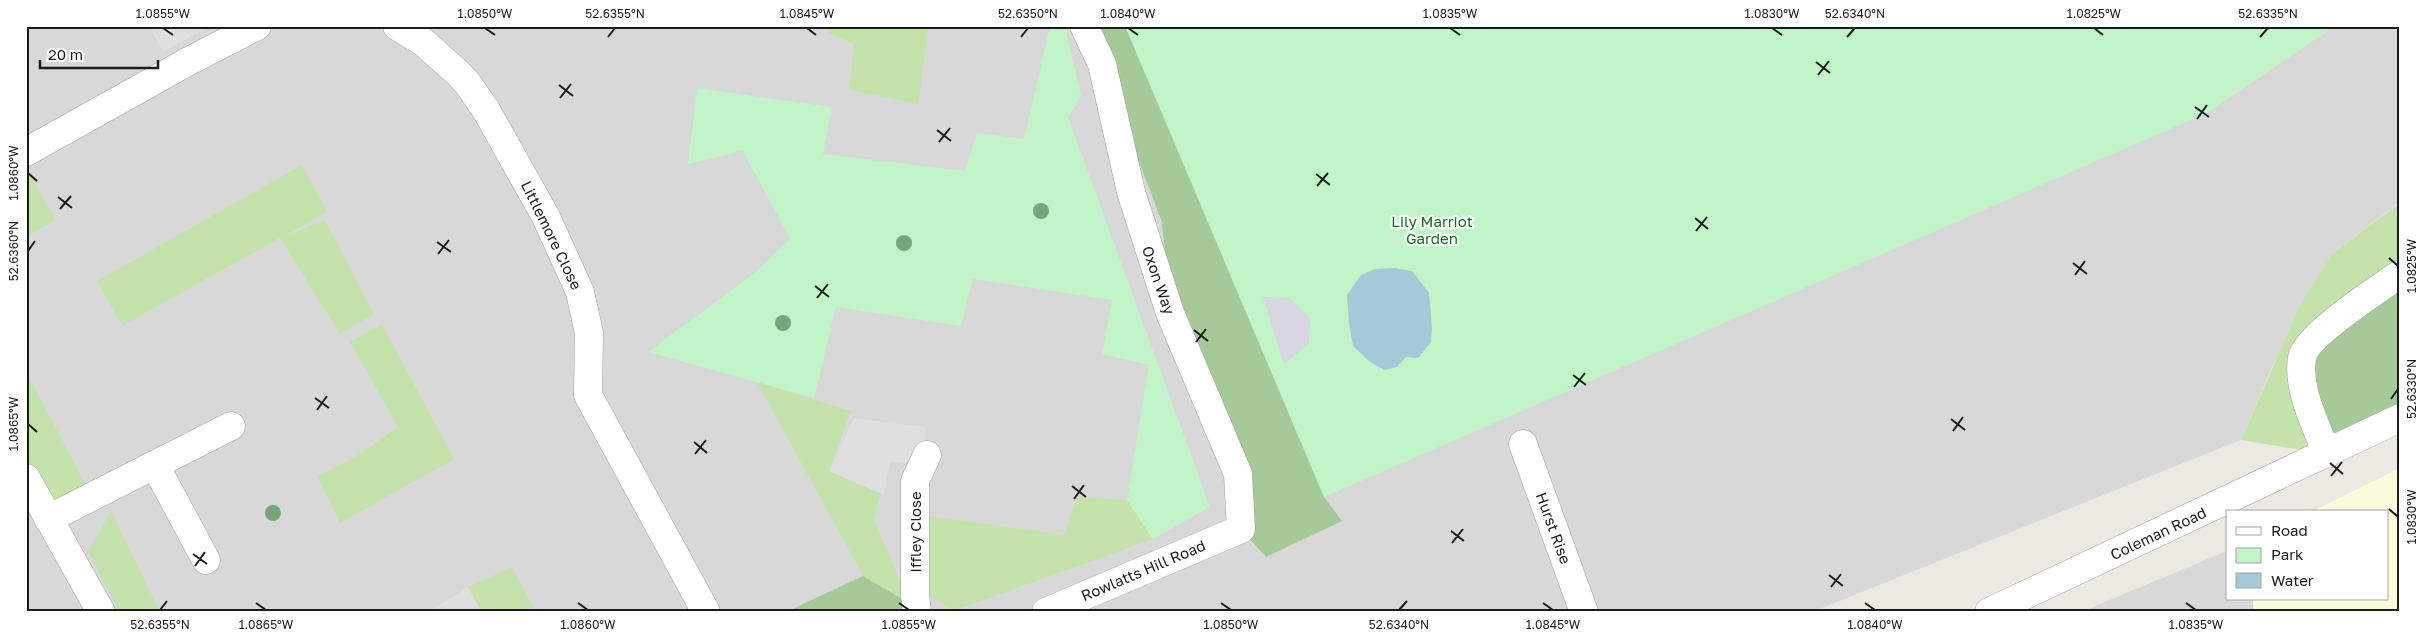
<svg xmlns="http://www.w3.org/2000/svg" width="2426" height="638" font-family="'Golos Text',sans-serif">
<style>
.residential{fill:#d9d8d8}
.education{fill:#fafcdb}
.grass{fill:#c4e3ab}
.forest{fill:#a5c999}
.park{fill:#c1f4c7}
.parking{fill:#dfdfdf}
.plaza{fill:#d7d6e2}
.water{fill:#a5c9d7}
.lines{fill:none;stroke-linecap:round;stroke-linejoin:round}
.minor-casing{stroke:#a2a2a2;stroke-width:29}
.minor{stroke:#fff;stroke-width:28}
.tree{fill:#75a677}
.ticks{fill:none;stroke:#1b1b1b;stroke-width:2}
.labels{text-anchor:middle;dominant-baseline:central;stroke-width:4.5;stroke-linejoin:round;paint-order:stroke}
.park-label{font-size:15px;fill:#13701f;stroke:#fff}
.street-label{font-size:15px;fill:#1b1b1b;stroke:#fff}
.neatline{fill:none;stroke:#1b1b1b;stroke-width:2}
.ticks-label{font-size:12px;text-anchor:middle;fill:#1b1b1b}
</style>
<rect width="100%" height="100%" fill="#ece9e2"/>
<path class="residential" d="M 26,26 L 2400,26 L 2400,202 L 2333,253 L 2273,365 L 2241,440 L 1812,612 L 26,612 Z
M 2227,551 L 2227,599 L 2253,599 L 2253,612 L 2081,612 Z"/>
<path class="education" d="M 2400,468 L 2400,612 L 2253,612 L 2253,599 L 2387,599 L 2387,512 L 2311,512 Z"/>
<path class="grass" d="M 828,26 L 929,26 L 918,104 L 849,90 L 854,44 L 827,32 Z
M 302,165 L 327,211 L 286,236 L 325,220 L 374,314 L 340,334 L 280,238 L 122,326 L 97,281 Z
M 26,168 L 56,220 L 26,237 Z
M 2400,203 L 2400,274 L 2327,454 L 2241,440 L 2300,305 L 2333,253 Z
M 382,324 L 454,459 L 340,523 L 317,476 L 354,458 L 398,427 L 350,342 Z
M 26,371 L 92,497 L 48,519 L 26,478 Z
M 757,382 L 851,411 L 829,471 L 881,493 L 874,520 L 910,604 L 863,576 Z
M 1077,497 L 1127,500 L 1153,539 L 953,611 L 931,595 L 918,568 L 921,515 L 1064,535 Z
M 111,511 L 160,612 L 120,612 L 88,552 Z
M 512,567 L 536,612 L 482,612 L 468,587 Z"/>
<path class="forest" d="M 1084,26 L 1249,26 L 1324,497 L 1342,521 L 1266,557 L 1241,529 L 1238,474 L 1170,313 L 1162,222 L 1102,64 Z
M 2400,274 L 2400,418 L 2327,454 L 2302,383 L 2325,327 Z
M 863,576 L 916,607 L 917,612 L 786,612 Z"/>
<path class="park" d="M 1050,26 L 1065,26 L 1081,96 L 1068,117 L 1210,507 L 1153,539 L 1127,500 L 1149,365 L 1102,354 L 1112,300 L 973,279 L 961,326 L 836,307 L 814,398 L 648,352 L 756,272 L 790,239 L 743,151 L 688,164 L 697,88 L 832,107 L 823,154 L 965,171 L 977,133 L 1024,139 Z
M 1125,26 L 2335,26 L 2207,113 L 1324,497 Z"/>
<path class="parking" d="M 149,26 L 210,26 L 163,52 Z
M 854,418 L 926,427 L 923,464 L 890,462 L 884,495 L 829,471 Z
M 468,587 L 482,612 L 428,612 Z"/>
<path class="plaza" d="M 1263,297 L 1290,298 L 1310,318 L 1309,344 L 1284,364 Z"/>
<path class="water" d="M 1395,268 L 1412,271 L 1429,293 L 1432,327 L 1431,342 L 1418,358 L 1406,357 L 1397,367 L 1384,370 L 1369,361 L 1353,346 L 1349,324 L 1347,295 L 1361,275 L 1375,269 Z"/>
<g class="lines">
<defs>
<path id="minor" d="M 397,26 L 423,42 L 458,73 L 468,84 L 486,110 L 546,217 L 580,292 L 589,333 L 588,395 L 706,612
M 26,152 L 189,61 L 257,26
M 1523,444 L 1584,612
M 2327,454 C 2316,425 2297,390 2302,358 C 2305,336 2380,288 2400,274
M 155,465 L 206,560
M 26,478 L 101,612
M 48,519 L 231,426
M 917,612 L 915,596 L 915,481 L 927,455
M 1046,612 L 1241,529 L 1238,474 L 1170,313 L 1131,192 L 1102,64 L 1084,26
M 1989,612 L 2400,418"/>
</defs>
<use href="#minor" class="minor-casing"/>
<use href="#minor" class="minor"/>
</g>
<g class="tree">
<circle cx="1041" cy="211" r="8"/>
<circle cx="904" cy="243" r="8"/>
<circle cx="783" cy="323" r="8"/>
<circle cx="273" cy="513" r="8"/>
</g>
<path class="ticks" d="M 163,28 L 173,35M 485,28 L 495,35M 807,28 L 816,35M 1128,28 L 1138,35M 1450,28 L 1460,35M 1772,28 L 1782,35M 2094,28 L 2103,35M 608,37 L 615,28M 1021,37 L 1028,28M 1847,37 L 1855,28M 2260,37 L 2268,28M 1816,62 L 1830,73M 1818,75 L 1829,61M 559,85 L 573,96M 560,98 L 571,84M 2195,107 L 2209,117M 2197,119 L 2207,105M 937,130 L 951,141M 939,142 L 950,128M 28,173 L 37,181M 1316,174 L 1330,185M 1317,186 L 1328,173M 58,197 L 72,208M 60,209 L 71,196M 1695,218 L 1708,229M 1696,231 L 1707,217M 437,242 L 451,252M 28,251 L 35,241M 438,254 L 449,240M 2389,258 L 2398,266M 2073,263 L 2087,274M 2075,275 L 2085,261M 815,286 L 829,297M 817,298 L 828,284M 1194,330 L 1208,341M 1196,342 L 1206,329M 1573,375 L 1586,385M 1574,387 L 1585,373M 315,398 L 329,408M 2391,399 L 2398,389M 317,410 L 327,396M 1951,419 L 1965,430M 28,424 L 37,432M 1953,431 L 1963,417M 694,442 L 707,453M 695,454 L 706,440M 2330,463 L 2343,474M 2331,476 L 2342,462M 1072,486 L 1086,497M 1074,499 L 1084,485M 2389,509 L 2398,517M 1451,531 L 1464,541M 1452,543 L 1463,529M 193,554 L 207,564M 195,566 L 205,552M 1829,575 L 1843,586M 1831,587 L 1841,574M 256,603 L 266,610M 578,603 L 588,610M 899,603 L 909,610M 1221,603 L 1231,610M 1543,603 L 1553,610M 1865,603 L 1875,610M 2186,603 L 2196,610M 160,610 L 167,601M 1399,610 L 1407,601"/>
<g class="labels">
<g class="park-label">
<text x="1432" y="221">Lily Marriot<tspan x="1432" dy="17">Garden</tspan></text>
</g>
<g class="street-label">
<text transform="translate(552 235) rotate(64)">Littlemore Close</text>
<text transform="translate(1159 280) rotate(71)">Oxon Way</text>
<text transform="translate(1554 528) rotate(70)">Hurst Rise</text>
<text transform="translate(915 532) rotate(-90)">Iffley Close</text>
<text transform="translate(2158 533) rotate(-25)">Coleman Road</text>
<text transform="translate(1143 570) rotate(-23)">Rowlatts Hill Road</text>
</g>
</g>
<rect width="2426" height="638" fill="none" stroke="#ffffff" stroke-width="55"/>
<rect x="2226" y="510" width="162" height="90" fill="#ffffff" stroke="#a4a4a4"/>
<rect x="2236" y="527" width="25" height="8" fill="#ffffff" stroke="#a4a4a4"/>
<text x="2271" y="536" font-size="15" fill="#1b1b1b">Road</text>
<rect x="2236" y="548" width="25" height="15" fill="#c1f4c7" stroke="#a4a4a4"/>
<text x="2271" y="560" font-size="15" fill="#1b1b1b">Park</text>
<rect x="2236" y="573" width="25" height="15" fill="#a5c9d7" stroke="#a4a4a4"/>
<text x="2271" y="586" font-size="15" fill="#1b1b1b">Water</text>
<path d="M40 60v8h118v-8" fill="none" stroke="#1b1b1b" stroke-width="2.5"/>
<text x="48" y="60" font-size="15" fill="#1b1b1b" stroke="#ffffff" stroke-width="4" paint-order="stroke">20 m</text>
<rect x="28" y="28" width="2370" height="582" class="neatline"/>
<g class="ticks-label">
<text x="163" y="18">1.0855°W</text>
<text x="485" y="18">1.0850°W</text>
<text x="615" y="18">52.6355°N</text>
<text x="807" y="18">1.0845°W</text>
<text x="1028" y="18">52.6350°N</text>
<text x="1128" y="18">1.0840°W</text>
<text x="1450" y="18">1.0835°W</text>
<text x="1772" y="18">1.0830°W</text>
<text x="1855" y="18">52.6340°N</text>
<text x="2094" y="18">1.0825°W</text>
<text x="2268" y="18">52.6335°N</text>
<text transform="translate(14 173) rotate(-90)" y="4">1.0860°W</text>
<text transform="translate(14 251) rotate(-90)" y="4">52.6360°N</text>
<text transform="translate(2412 266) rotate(-90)" y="4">1.0825°W</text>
<text transform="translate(2412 389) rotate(-90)" y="4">52.6330°N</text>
<text transform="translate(14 424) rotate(-90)" y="4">1.0865°W</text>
<text transform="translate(2412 517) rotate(-90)" y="4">1.0830°W</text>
<text x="160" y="629">52.6355°N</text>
<text x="266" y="629">1.0865°W</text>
<text x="588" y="629">1.0860°W</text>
<text x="909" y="629">1.0855°W</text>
<text x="1231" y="629">1.0850°W</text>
<text x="1399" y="629">52.6340°N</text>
<text x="1553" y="629">1.0845°W</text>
<text x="1875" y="629">1.0840°W</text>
<text x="2196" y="629">1.0835°W</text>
</g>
</svg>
